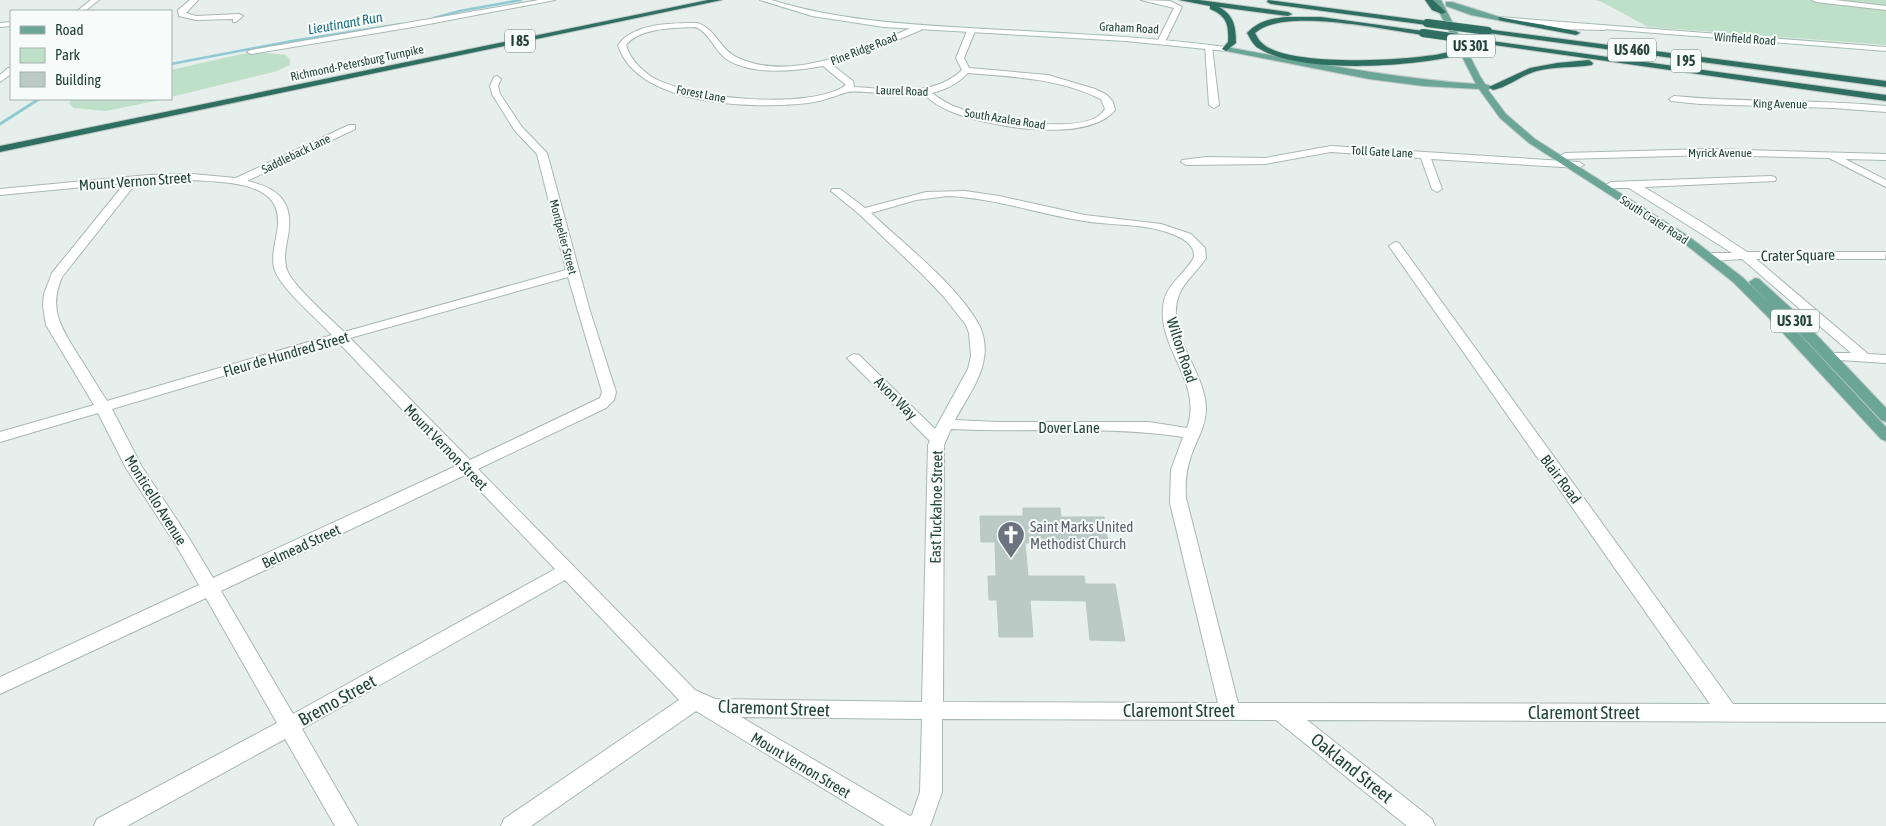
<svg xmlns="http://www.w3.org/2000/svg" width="1886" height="826" font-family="'Asap Condensed',sans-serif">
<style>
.green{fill:#bfe0c8}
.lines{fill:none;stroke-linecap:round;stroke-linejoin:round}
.stream-far1{stroke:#8ec9d4;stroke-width:2.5}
.stream{stroke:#8ec9d4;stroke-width:3}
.building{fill:#bbcac4;stroke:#b8c9c2}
.street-casing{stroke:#a8b8b2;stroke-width:2}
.secondary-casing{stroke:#a4bbb3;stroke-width:2}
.primary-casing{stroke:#c2cac8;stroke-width:2}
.highway-casing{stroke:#c2cac8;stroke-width:2}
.street{fill:#fff;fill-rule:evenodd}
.secondary{fill:#fff;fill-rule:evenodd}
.primary{fill:#6aa596;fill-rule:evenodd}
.highway{fill:#2f6f62;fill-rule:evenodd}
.highway-bridge-casing{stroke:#c2cac8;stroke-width:9;stroke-linecap:butt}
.highway-bridge{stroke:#2f6f62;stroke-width:8}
.labels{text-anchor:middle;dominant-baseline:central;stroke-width:4;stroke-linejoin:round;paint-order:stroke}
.far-street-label{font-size:12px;fill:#24423a;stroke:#f7fbf9}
.far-water-label{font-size:14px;font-style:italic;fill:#1c6f80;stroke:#f7fbf9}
.shield{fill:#f7fbf9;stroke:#637a73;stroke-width:1}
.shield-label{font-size:14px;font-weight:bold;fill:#24423a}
.street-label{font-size:15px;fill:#24423a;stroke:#f7fbf9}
.worship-label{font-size:15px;fill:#5b616d;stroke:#f7fbf9;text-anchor:start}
.near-street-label{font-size:18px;fill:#24423a;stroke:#f7fbf9}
</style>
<rect width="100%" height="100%" fill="#e6efeb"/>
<path class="green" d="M 1595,0 L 1886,0 L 1886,45 L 1648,27 L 1602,2 Z
M 258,52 L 286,55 L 290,60 L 290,65 L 277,71 L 171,97 L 171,70 L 237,55 Z
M 71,99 L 165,99 L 106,111 L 74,108 L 69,104 Z"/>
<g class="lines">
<path class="stream-far1" d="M 434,18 L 460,11 L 521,0
M 171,64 L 292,41 L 401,24"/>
<path class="stream" d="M 0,124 L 39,99"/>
</g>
<path class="building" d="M 1023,508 L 1060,508 L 1061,517 L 1104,517 L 1108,543 L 1025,543 L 1028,576 L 1084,576 L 1085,584 L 1115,584 L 1125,641 L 1090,640 L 1086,601 L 1030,600 L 1033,637 L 999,637 L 997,600 L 989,600 L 988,576 L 996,576 L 995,542 L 981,542 L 980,516 L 1023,516 Z"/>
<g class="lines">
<defs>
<path id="street" d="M 190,0 L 198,0 L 186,13 L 196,16 L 239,14 L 243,16 L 236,22 L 233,22 L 233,19 L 196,20 L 179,16 L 178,10 Z
M 539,0 L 555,0 L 413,27 L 251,54 L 247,52 L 251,50 Z
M 1141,0 L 1170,1 L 1182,7 L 1164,44 L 1157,42 L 1174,8 Z
M 1812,0 L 1835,0 L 1886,6 L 1886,10 L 1816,2 Z
M 1544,21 L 1563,25 L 1604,26 L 1608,28 L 1604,30 L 1563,29 L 1544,25 Z
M 11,22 L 11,26 L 0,27 L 0,23 Z
M 697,23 C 715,28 720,49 736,57 C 791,84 865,48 915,26 L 921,26 L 921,30 L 878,48 L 831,64 L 853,81 L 854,87 C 891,89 932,98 962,70 L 956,58 L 967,31 L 971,29 L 975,31 L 964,58 L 969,68 L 1048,75 L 1095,89 L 1107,95 L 1113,102 L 1115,110 C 1087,144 989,127 952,112 C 945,109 938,106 932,101 C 930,100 926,95 923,94 C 919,93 910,95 905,95 C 894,95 855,90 848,92 C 834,96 824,101 808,103 C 756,109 637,107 618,45 C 634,23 672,23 697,23 ZM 696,27 C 709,33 714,49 725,58 C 749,76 796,71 823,66 L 846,85 C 810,111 689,99 652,77 C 640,69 630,59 626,45 C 640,27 676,28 696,27 ZM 968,73 C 1013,77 1059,78 1101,99 L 1105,109 C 1103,112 1100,115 1097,117 C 1070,133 987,119 959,108 C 949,105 940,99 932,93 C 947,89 957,84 968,73 Z
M 1205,45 L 1212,47 L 1219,105 L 1214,108 L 1209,105 Z
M 497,76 L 501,79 L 498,86 L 500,94 L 522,127 L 547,153 L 590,311 L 616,392 L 614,400 L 606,408 L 478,469 L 695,690 L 715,699 L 922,702 L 928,445 L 930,441 L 847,358 L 854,354 L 859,355 L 935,429 L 968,369 L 971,356 L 969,333 L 966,325 L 944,297 L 921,273 L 859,214 L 831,191 L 832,189 L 840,189 L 865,208 L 926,192 L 965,191 L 999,196 L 1085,215 L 1161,224 L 1191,234 L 1205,248 L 1206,258 C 1198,271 1184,281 1179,295 C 1164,334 1206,371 1206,409 C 1206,426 1196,441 1191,456 C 1186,470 1185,483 1186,498 L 1238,703 L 1710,704 L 1389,246 L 1395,242 L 1399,243 L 1733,704 L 1886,704 L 1886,722 L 1307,720 L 1432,819 L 1435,826 L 1407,826 L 1276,720 L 942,719 L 942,792 L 930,826 L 885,826 L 696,711 L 531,826 L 501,826 L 504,819 L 679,700 L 565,580 L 302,729 L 358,826 L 335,826 L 285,739 L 127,826 L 94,826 L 97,819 L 277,723 L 206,598 L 0,694 L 0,677 L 199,585 L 176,545 L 126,468 L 98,413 L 0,442 L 0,432 L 94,405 L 46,325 L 43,306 L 44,294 L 52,273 L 125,183 L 0,195 L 0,189 L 148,175 L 192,174 L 236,178 L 349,125 L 355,125 L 355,129 L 247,181 C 279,188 294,202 288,236 C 286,247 283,259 287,270 C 292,285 331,319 344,332 L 566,270 L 537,154 L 515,131 L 492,94 L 490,86 L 494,77 ZM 192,180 C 227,183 287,180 277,232 C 275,245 270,260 276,273 C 285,292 317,319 332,335 L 107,401 C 97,386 88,370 78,355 C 61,327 48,310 62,277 L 137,182 ZM 948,196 C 995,198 1038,214 1084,221 C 1113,226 1144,223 1172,234 C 1182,238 1195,244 1194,257 C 1186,273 1168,283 1164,301 C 1154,346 1204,381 1187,428 L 1149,422 L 997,422 L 955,420 C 965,401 981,380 984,358 C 986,348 984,334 979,325 C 959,287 903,243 871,213 L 916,200 ZM 568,277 L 602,392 L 600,398 L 470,460 L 350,338 ZM 338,342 L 456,466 L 213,578 L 189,538 L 142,467 L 112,409 ZM 951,429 C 1027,433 1108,425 1183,437 L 1171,470 L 1170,503 L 1218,703 L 943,702 L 944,445 ZM 465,475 L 555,569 L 293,714 L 221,591 ZM 741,717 L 922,719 L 920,792 L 912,815 L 910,816 Z
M 1674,96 C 1745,103 1815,99 1886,106 L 1886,112 L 1833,108 L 1700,104 L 1671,101 L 1669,99 Z
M 1331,146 L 1579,162 L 1584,165 L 1579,168 L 1431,159 L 1442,189 L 1437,192 L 1432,189 L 1421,158 L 1331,152 L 1265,164 L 1186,165 L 1181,162 L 1182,160 L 1206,157 L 1265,158 Z
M 1710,149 L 1886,154 L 1886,160 L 1845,159 L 1886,180 L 1886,187 L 1829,158 L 1710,155 L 1565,159 L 1560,156 L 1565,153 Z
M 1771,176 L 1775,177 L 1776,179 L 1775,181 L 1644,187 L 1703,223 L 1747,252 L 1886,252 L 1885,259 L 1756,259 L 1868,354 L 1886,355 L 1886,363 L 1824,359 L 1822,356 L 1824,353 L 1851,353 L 1742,259 L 1710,261 L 1704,257 L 1710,253 L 1732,253 L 1629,188 L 1611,188 L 1606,185 L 1611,182 Z"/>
<path id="secondary" d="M 91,0 L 99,0 L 85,11 L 77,11 Z
M 760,0 L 771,0 C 836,20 902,24 969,28 C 1055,33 1141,36 1226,47 L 1230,49 L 1226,51 L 1126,41 L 884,27 L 812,16 Z
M 1499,17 L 1886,47 L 1886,51 L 1502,21 L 1498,19 Z
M 8,68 L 11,68 L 11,74 L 0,82 L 0,75 Z"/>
<path id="primary" d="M 1433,0 L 1441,0 L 1480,76 L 1485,84 L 1493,87 L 1488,90 L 1506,114 L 1535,139 L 1688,236 L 1741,276 L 1778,311 L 1886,427 L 1886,441 L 1881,439 L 1768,317 L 1733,282 L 1680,240 L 1529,143 L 1500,118 L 1479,89 L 1423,86 L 1369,79 L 1226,51 L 1222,49 L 1226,47 C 1310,62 1391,78 1476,84 Z
M 1446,2 L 1452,2 L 1506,19 L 1502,21 L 1471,15 L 1446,6 Z
M 1755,278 L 1759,279 L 1792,309 L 1886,408 L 1886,422 L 1881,420 L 1782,315 L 1751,285 L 1749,282 Z"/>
<path id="highway" d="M 708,0 L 722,0 L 0,152 L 0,146 Z
M 1179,0 L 1199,0 L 1288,12 L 1292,14 L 1288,16 L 1219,7 C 1234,15 1236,27 1236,43 L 1226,51 L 1222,49 L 1228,42 C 1229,25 1227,16 1210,9 L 1210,6 Z
M 1268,0 L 1427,21 L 1431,23 L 1427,25 L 1271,4 L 1267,2 Z
M 1425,0 L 1433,0 L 1446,12 L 1442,14 L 1432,10 Z
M 1288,17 L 1321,17 L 1423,31 L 1427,33 L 1423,35 C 1385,30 1283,7 1255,33 C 1257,36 1259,41 1262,43 C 1286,68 1415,61 1449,52 L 1452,47 L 1450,43 L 1456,38 L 1463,40 L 1458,44 L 1460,47 L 1455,56 C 1409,67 1299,74 1258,48 C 1253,45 1250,38 1247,33 C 1258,21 1272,18 1288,17 Z
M 1499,17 L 1576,31 L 1580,33 L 1576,35 L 1502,21 L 1498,19 Z
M 1485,29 L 1886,81 L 1886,87 L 1488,33 L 1484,31 Z
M 1484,40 L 1886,95 L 1886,101 L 1487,44 L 1483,42 Z
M 1589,60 L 1593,63 L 1592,65 C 1574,68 1555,66 1537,71 C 1521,75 1509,87 1493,90 L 1489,87 L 1530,68 L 1557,63 Z"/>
</defs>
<use href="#street" class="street-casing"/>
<use href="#secondary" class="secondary-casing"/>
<use href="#primary" class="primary-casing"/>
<use href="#highway" class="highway-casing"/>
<use href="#street" class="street"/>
<use href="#secondary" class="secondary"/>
<use href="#primary" class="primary"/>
<use href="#highway" class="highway"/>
<defs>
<path id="highway-bridge" d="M 1427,23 L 1488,31
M 1423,33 L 1487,42"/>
</defs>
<use href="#highway-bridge" class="highway-bridge-casing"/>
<use href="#highway-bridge" class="highway-bridge"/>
</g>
<defs>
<symbol id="church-pin" viewBox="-11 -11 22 30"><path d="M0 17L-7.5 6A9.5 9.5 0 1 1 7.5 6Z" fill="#6b7280" stroke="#f7fbf9"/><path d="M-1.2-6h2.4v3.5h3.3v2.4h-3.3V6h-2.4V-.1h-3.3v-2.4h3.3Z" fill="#fff"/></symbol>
</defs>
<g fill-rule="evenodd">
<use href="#church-pin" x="995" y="519" width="32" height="43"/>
</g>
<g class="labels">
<g class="far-street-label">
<text transform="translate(1129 28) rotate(3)">Graham Road</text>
<text transform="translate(1745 39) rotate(4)">Winfield Road</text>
<text transform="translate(864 49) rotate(-21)">Pine Ridge Road</text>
<text transform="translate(357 63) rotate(-12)">Richmond-Petersburg Turnpike</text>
<text transform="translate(902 91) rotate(2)">Laurel Road</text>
<text transform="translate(701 94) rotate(11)">Forest Lane</text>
<text transform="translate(1780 104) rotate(1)">King Avenue</text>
<text transform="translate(1005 119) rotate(9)">South Azalea Road</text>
<text transform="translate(1382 152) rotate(3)">Toll Gate Lane</text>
<text x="1720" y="153">Myrick Avenue</text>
<text transform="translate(296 154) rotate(-26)">Saddleback Lane</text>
<text transform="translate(1654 220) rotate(33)">South Crater Road</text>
<text transform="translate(563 237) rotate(75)">Montpelier Street</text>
</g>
<g class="far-water-label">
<text transform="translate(345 23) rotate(-10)">Lieutinant Run</text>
</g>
<g class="shield">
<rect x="505" y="29.5" width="30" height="23" rx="4"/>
<rect x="1447" y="34.5" width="48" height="23" rx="4"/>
<rect x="1608" y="38.5" width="48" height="23" rx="4"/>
<rect x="1671" y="49.5" width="30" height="23" rx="4"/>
<rect x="1771" y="309.5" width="48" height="23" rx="4"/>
</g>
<g class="shield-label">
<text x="520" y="41">I 85</text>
<text x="1471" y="46">US 301</text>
<text x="1632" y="50">US 460</text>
<text x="1686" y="61">I 95</text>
<text x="1795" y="321">US 301</text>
</g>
<g class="street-label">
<text transform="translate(135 181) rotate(-4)">Mount Vernon Street</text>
<text transform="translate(1798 255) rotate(-1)">Crater Square</text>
<text transform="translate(1182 350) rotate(72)">Wilton Road</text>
<text transform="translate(286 354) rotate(-16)">Fleur de Hundred Street</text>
<text transform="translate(896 398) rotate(45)">Avon Way</text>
<text x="1069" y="427">Dover Lane</text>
<text transform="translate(446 447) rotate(46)">Mount Vernon Street</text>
<text transform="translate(1561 479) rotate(53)">Blair Road</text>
<text transform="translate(156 500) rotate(58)">Monticello Avenue</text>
<text transform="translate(936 507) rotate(-89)">East Tuckahoe Street</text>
<text transform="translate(301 546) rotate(-25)">Belmead Street</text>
<text transform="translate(801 765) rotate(31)">Mount Vernon Street</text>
</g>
<g class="worship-label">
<text x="1030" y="526">Saint Marks United<tspan x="1030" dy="17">Methodist Church</tspan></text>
</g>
<g class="near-street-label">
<text transform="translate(337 700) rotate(-29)">Bremo Street</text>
<text transform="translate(774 708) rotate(2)">Claremont Street</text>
<text x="1179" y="710">Claremont Street</text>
<text x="1584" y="712">Claremont Street</text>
<text transform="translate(1352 768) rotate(39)">Oakland Street</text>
</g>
</g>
<rect x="10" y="10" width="162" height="90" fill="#f7fbf9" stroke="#a3b1ad"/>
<rect x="20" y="26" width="25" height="8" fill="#6aa596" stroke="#a3b1ad"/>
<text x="55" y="35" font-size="15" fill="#24423a">Road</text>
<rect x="20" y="48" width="25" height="15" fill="#bfe0c8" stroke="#a3b1ad"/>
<text x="55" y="60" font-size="15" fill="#24423a">Park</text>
<rect x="20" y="72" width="25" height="15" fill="#bbcac4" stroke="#a3b1ad"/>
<text x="55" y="85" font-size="15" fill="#24423a">Building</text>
</svg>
